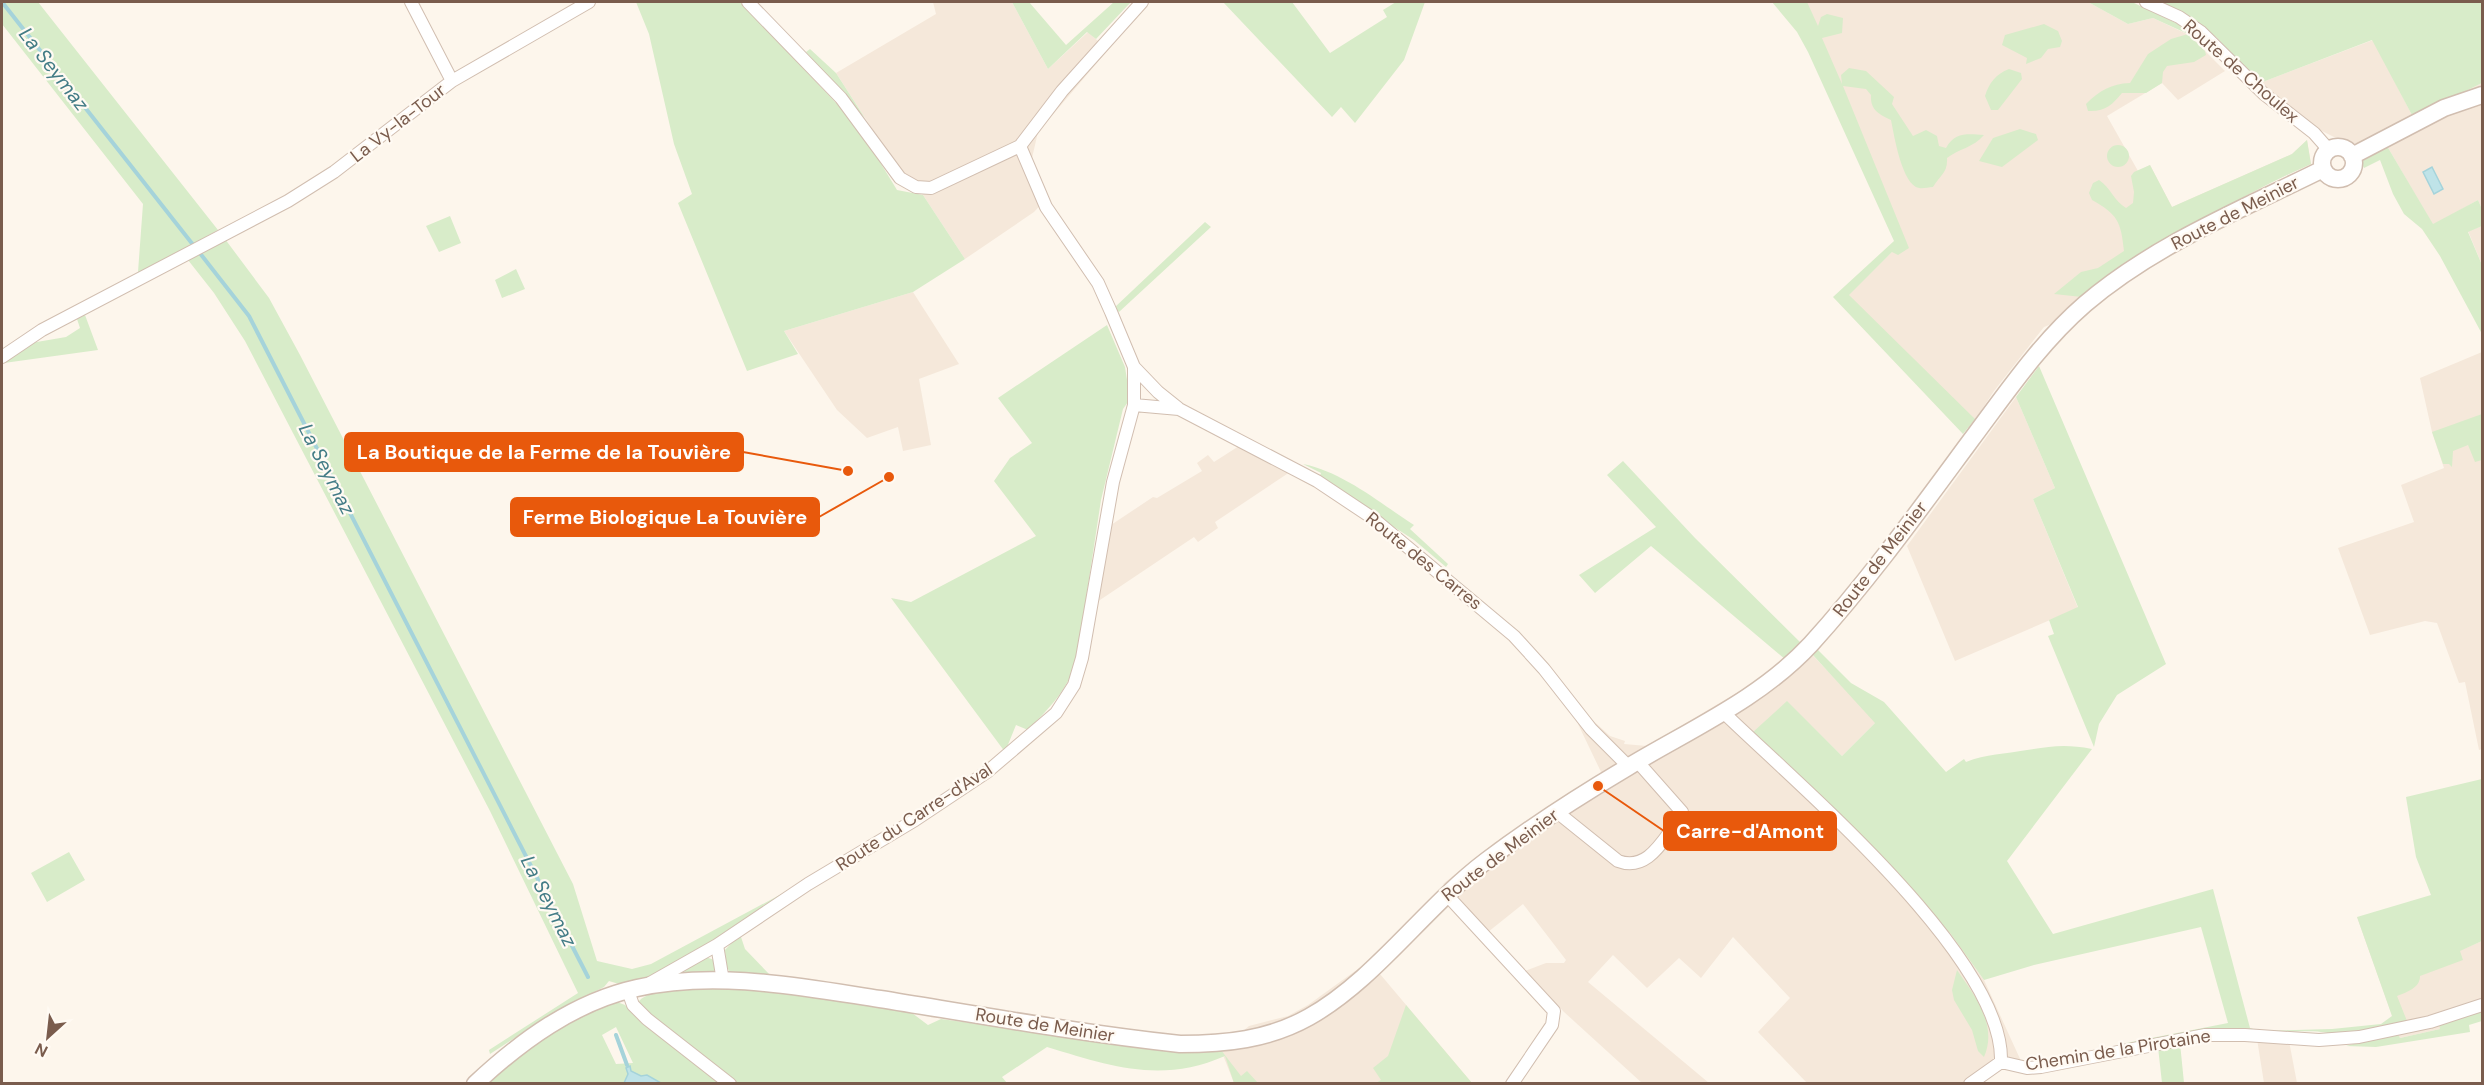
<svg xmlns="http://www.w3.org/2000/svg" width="2484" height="1085" font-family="'DM Sans',sans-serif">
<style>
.residential{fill:#f5e8da}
.green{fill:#d8ecc9;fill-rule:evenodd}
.water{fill:#bfe3e8;stroke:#a5d3da;stroke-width:1.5}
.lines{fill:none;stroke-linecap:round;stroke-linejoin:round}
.stream{stroke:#a5d3da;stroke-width:4}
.minor-casing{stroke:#d1beb0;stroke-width:14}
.tertiary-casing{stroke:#d1beb0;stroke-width:19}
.minor{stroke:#fff;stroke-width:12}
.tertiary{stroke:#fff;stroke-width:16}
.labels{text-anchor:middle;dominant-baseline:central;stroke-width:4.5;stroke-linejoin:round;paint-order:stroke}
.street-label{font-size:18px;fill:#7a5c4d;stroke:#fffaf3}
.water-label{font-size:20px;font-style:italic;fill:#437c86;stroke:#fffaf3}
.leader{fill:none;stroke:#e8590c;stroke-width:2}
.callout-dot{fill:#e8590c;stroke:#fffaf3;stroke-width:2}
.callout{fill:#e8590c;stroke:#e8590c;stroke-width:2}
.callout-label{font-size:20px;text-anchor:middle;font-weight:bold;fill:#fff}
</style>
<rect width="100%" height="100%" fill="#fdf6ec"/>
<path class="residential" d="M 933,2 L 1012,2 L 1048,69 L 1088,32 L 1108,50 L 1038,132 L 1032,158 L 1046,199 L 1034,212 L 965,259 L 923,195 L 902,175 L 836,73 L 936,14 Z
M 1801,2 L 2088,2 L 2128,24 L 2153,18 L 2189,35 L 2225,71 L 2178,100 L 2162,83 L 2107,116 L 2138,171 L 2150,165 L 2172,207 L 2292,154 L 2307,140 L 2311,164 L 2275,180 L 2173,236 L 2059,321 L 2044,327 L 1994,391 L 1969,429 L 1845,298 L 1900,244 Z
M 2373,40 L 2413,117 L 2482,83 L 2482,209 L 2478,200 L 2433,225 L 2387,146 L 2344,142 L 2318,129 L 2260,83 Z
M 2482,226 L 2482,265 L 2468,231 Z
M 913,292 L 959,364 L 919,379 L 931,445 L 903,451 L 898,427 L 867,438 L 837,410 L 784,331 Z
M 2482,352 L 2482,749 L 2479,750 L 2465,682 L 2459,683 L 2437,623 L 2425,621 L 2370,635 L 2338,548 L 2414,522 L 2401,485 L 2444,468 L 2432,432 L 2420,378 Z
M 2016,397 L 2055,488 L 2033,499 L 2078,608 L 1955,661 L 1907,546 Z
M 1239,446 L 1290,472 L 1215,522 L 1218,528 L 1198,542 L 1194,537 L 1097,602 L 1111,525 L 1153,497 L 1157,498 L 1202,471 L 1197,463 L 1208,455 L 1214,462 Z
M 1803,645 L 1876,722 L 1842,756 L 1787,702 L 1753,733 L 1947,929 L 1984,980 L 2021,1061 L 1968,1083 L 1807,1083 L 1758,1032 L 1790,998 L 1733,937 L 1701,978 L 1679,958 L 1647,988 L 1613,955 L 1588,982 L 1709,1083 L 1642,1083 L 1564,1012 L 1525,971 L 1546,963 L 1564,963 L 1566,960 L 1523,904 L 1488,932 L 1443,884 L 1494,843 L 1602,774 L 1578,724 L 1588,716 L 1610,736 L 1625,741 L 1624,744 L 1647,746 L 1767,675 Z
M 2357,917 L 2459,951 L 2482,941 L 2482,1000 L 2440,1029 L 2400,1038 L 2391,1024 L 2392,1015 Z
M 1369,961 L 1472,1083 L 1234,1083 L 1221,1050 L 1249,1026 L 1288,1016 L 1308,1005 Z
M 2257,1039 L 2289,1041 L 2297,1083 L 2264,1083 Z"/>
<path class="green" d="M 2,2 L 38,2 L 218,230 L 146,271 L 138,272 L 143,204 L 2,24 Z
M 636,2 L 740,2 L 858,126 L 897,190 L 923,195 L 965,259 L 913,292 L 784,331 L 798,354 L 747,371 L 678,203 L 692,194 L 674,144 L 649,34 Z
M 1012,2 L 1029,2 L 1066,45 L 1114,2 L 1131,2 L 1096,39 L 1087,32 L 1048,69 Z
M 1223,2 L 1292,2 L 1330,53 L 1387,17 L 1383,10 L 1396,2 L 1425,2 L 1404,60 L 1355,123 L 1341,107 L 1332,117 Z
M 1772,2 L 1807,2 L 1818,26 L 1821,17 L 1827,14 L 1843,18 L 1842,33 L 1822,38 L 1842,84 L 1841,75 L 1849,68 L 1866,71 L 1894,97 L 1892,104 L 1913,136 L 1926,130 L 1937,136 L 1939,146 L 1946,148 C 1955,132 1967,134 1984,135 C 1973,148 1960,148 1947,158 C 1948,173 1940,175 1933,187 C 1928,187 1923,189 1919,188 C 1902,185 1894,135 1891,120 C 1879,114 1870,110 1871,95 L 1866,89 L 1843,86 L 1909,248 L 1898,255 L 1892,252 L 1849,295 L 1975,419 L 1963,434 L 1833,297 L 1894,241 L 1808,52 L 1797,32 Z
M 2088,2 L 2132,2 L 2178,24 L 2205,51 L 2206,55 L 2194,62 L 2167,66 L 2163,72 L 2162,83 L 2146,93 L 2122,93 C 2112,105 2105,112 2088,111 L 2086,104 C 2100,90 2111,84 2130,83 L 2148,54 L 2171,39 L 2188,34 L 2153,18 L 2128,24 Z
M 2159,2 L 2482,2 L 2482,83 L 2413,117 L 2372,40 L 2260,83 L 2216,37 L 2189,16 Z
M 2044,24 L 2058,31 L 2062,41 L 2060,47 L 2048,49 L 2041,58 L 2026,64 L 2027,58 L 2002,45 L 2005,35 Z
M 810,49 L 836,73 L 865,118 L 806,52 Z
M 2009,69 L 2021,73 L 2022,79 L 1998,110 L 1991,110 L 1985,96 C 1989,83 1996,74 2009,69 Z
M 2020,129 L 2036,134 L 2038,140 L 2002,167 L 1979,161 L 1993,138 Z
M 2307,140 L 2311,164 C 2230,200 2156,247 2082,297 L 2054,294 L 2081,272 L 2098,268 L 2124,251 C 2121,221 2117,214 2092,200 L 2089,193 L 2093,183 L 2099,180 C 2111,188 2114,201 2126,208 L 2133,203 L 2134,192 L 2131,176 L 2134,172 L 2150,165 L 2172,207 L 2292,154 Z
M2107 156a11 11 0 1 1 22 0a11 11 0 1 1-22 0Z
M 2387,146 L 2433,224 L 2478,200 L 2482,209 L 2482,226 L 2468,232 L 2482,265 L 2482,334 L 2440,256 L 2422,229 L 2404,214 L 2393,194 L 2380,160 L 2364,168 L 2361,162 Z
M 450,216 L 461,243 L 439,252 L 426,226 Z
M 1205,222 L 1211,227 L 1119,312 L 1114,308 Z
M 225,239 L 269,298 L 300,355 L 573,884 L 597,961 L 632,969 L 651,964 L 787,891 C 757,912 655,985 623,984 C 618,984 613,982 609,981 L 604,987 L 558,1010 L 490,1054 L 489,1050 L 578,993 L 490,811 L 245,341 L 214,293 L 188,260 Z
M 516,269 L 525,289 L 502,298 L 495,280 Z
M 85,315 L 98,350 L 4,363 L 31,343 L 66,337 L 80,328 L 77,319 Z
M 1107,325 L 1125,367 L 1130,399 L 1123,409 L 1101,500 L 1077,658 C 1069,689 1050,707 1028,730 L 1016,725 L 1005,752 L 891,598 L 911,602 L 1036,536 L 994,481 L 1010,458 L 1032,443 L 998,398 Z
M 2039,366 L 2166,664 L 2117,695 L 2099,724 L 2094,747 L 2048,636 L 2054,634 L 2049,620 L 2078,607 L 2033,499 L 2055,488 L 2016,397 Z
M 2482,414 L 2482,460 L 2475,462 L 2468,445 L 2453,451 L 2452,467 L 2449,464 L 2443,464 L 2432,432 Z
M 1623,461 L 1695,538 L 1803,645 L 1786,660 L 1651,546 L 1595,593 L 1579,575 L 1656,527 L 1607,475 Z
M 1303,464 C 1343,472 1380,503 1414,525 L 1410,529 L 1448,564 L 1446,567 L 1414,540 L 1319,478 L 1321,473 Z
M 1817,649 L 1851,683 L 1884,702 L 1946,772 L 1964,759 L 1966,762 C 1986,754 2005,754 2027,750 C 2052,746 2066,744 2092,749 L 2007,861 L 2053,934 L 2213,889 L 2250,1028 L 2260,1031 L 2332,1029 L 2381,1024 L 2392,1016 L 2357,917 L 2431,895 L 2416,857 L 2406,797 L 2482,779 L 2482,941 L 2460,951 L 2463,960 L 2420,976 C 2420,988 2407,992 2397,996 L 2407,1021 L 2379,1029 L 2331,1034 C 2308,1024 2161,1044 2126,1048 L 2126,1043 L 2228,1023 L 2201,927 L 2034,965 L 1984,980 L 1950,933 L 1753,732 L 1787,701 L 1842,756 L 1875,723 L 1812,654 Z
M 69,852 L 85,880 L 47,902 L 31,873 Z
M 740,934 L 745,949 L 770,975 L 730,972 L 726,966 L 725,950 Z
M 706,957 L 714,960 L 715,973 L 678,974 Z
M 1957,970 C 1975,996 1998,1025 1984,1057 L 1978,1051 L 1972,1030 L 1954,1000 L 1952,990 Z
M 721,987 L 778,991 L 908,1010 L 928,1025 L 941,1019 L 1043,1033 L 1221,1050 L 1241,1076 L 1247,1071 L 1258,1083 L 1234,1083 L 1225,1056 C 1161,1084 1110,1066 1047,1047 L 1002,1077 L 1007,1083 L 737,1083 L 652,1019 L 641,1007 L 639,1001 C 651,987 702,988 721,987 Z
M 617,1002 L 625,1005 L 638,1019 L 722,1083 L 484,1084 C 523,1050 565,1014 617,1002 ZM 616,1027 L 633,1063 L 616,1064 L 602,1035 Z
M 1406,1005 L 1472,1083 L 1376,1083 L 1381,1080 L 1373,1068 L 1388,1056 Z
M 2482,1009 L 2482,1021 L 2469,1025 L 2470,1032 L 2376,1047 L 2346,1046 L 2397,1032 L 2400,1038 L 2440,1029 L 2439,1024 Z
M 2180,1043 L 2184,1083 L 2162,1083 L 2158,1047 Z"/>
<path class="water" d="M 2432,167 L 2443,189 L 2434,194 L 2423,172 Z
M 630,1066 L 631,1071 L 641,1076 L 647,1075 L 661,1083 L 624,1083 L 628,1074 L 626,1068 Z"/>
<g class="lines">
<path class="stream" d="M 2,2 L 194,246
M 199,252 L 249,316 L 588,977
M 616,1035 L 627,1065"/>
<defs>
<path id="minor" d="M 411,2 L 452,81
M 748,2 L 841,98 L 900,178 L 916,187 L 931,188 L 1020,146 L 1062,91 L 1142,2
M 2146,2 L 2179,17 L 2201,32 L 2264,94 L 2314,133 L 2329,150
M 1020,146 L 1046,207 L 1098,283 L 1111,312 L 1134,367 L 1134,405 L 1179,409 L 1317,481 L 1374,519 L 1514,636 L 1544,669 L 1591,729 L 1628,766
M 2,357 L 42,330 L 288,201 L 334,172 L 452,81 L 589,2
M 1134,367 L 1158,392 L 1178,408
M 1723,712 C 1797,784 2005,958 2001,1062 L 1970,1084
M 1557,812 L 1618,861 C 1644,871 1659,847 1672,829 C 1676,823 1680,819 1682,812 L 1637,761
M 1446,894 L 1554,1011 L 1552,1025 L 1512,1084
M 717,945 L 723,981
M 650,983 L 717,945 L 808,884 L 915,820 L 987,772 L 1056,713 L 1074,685 L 1082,658 L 1113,482 L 1134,405
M 628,991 L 633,1005 L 647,1019 L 730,1084
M 2001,1062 L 2027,1068 L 2041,1067 L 2205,1035 L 2245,1035 L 2319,1040 L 2359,1037 L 2430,1022 L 2482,1005"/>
<path id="tertiary" d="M2322 163a16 16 0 1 1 32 0a16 16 0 1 1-32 0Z
M 2352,156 L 2444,108 L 2482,95
M 475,1084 C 521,1041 574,1002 637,988 C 715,970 801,987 880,999 C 979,1015 1079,1033 1180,1044 C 1225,1044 1268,1040 1309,1017 C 1375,980 1424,908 1486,861 C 1531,827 1579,796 1628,767 C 1691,729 1760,699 1811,644 C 1869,580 1920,509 1971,440 C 2007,392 2040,343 2085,304 C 2154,245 2242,209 2323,169"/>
</defs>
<use href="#minor" class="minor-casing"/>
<use href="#tertiary" class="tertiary-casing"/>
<use href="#minor" class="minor"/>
<use href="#tertiary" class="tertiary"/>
</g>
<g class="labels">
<g class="street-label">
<text transform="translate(2241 71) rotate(41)">Route de Choulex</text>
<text transform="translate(398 123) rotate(-38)">La Vy-la-Tour</text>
<text transform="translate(2235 213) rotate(-27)">Route de Meinier</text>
<text transform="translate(1880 559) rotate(-52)">Route de Meinier</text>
<text transform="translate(1424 561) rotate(39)">Route des Carres</text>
<text transform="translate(914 817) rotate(-33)">Route du Carre-d'Aval</text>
<text transform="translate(1500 855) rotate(-37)">Route de Meinier</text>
<text transform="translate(1045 1025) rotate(9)">Route de Meinier</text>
<text transform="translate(2118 1050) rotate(-9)">Chemin de la Pirotaine</text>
</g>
<g class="water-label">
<text transform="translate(54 69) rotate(52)">La Seymaz</text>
<text transform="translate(327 469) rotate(63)">La Seymaz</text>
<text transform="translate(549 901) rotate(63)">La Seymaz</text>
</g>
</g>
<path class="leader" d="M848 471L743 452M889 477L819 517M1598 786L1664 831"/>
<g class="callout-dot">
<circle cx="848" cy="471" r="6"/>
<circle cx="889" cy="477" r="6"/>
<circle cx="1598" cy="786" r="6"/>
</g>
<g class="callout">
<rect x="345" y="433" width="398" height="38" rx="6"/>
<rect x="511" y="498" width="308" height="38" rx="6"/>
<rect x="1664" y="812" width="172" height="38" rx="6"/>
</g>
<g class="callout-label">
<text x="544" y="459">La Boutique de la Ferme de la Touvière</text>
<text x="665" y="524">Ferme Biologique La Touvière</text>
<text x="1750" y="838">Carre-d'Amont</text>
</g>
<rect width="2484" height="1085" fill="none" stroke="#7a5c4d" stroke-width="6"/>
<g transform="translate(48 1037) rotate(207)" stroke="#fffaf3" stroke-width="4.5" paint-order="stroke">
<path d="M0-4.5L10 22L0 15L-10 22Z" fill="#7a5c4d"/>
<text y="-9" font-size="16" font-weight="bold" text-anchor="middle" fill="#7a5c4d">N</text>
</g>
</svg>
